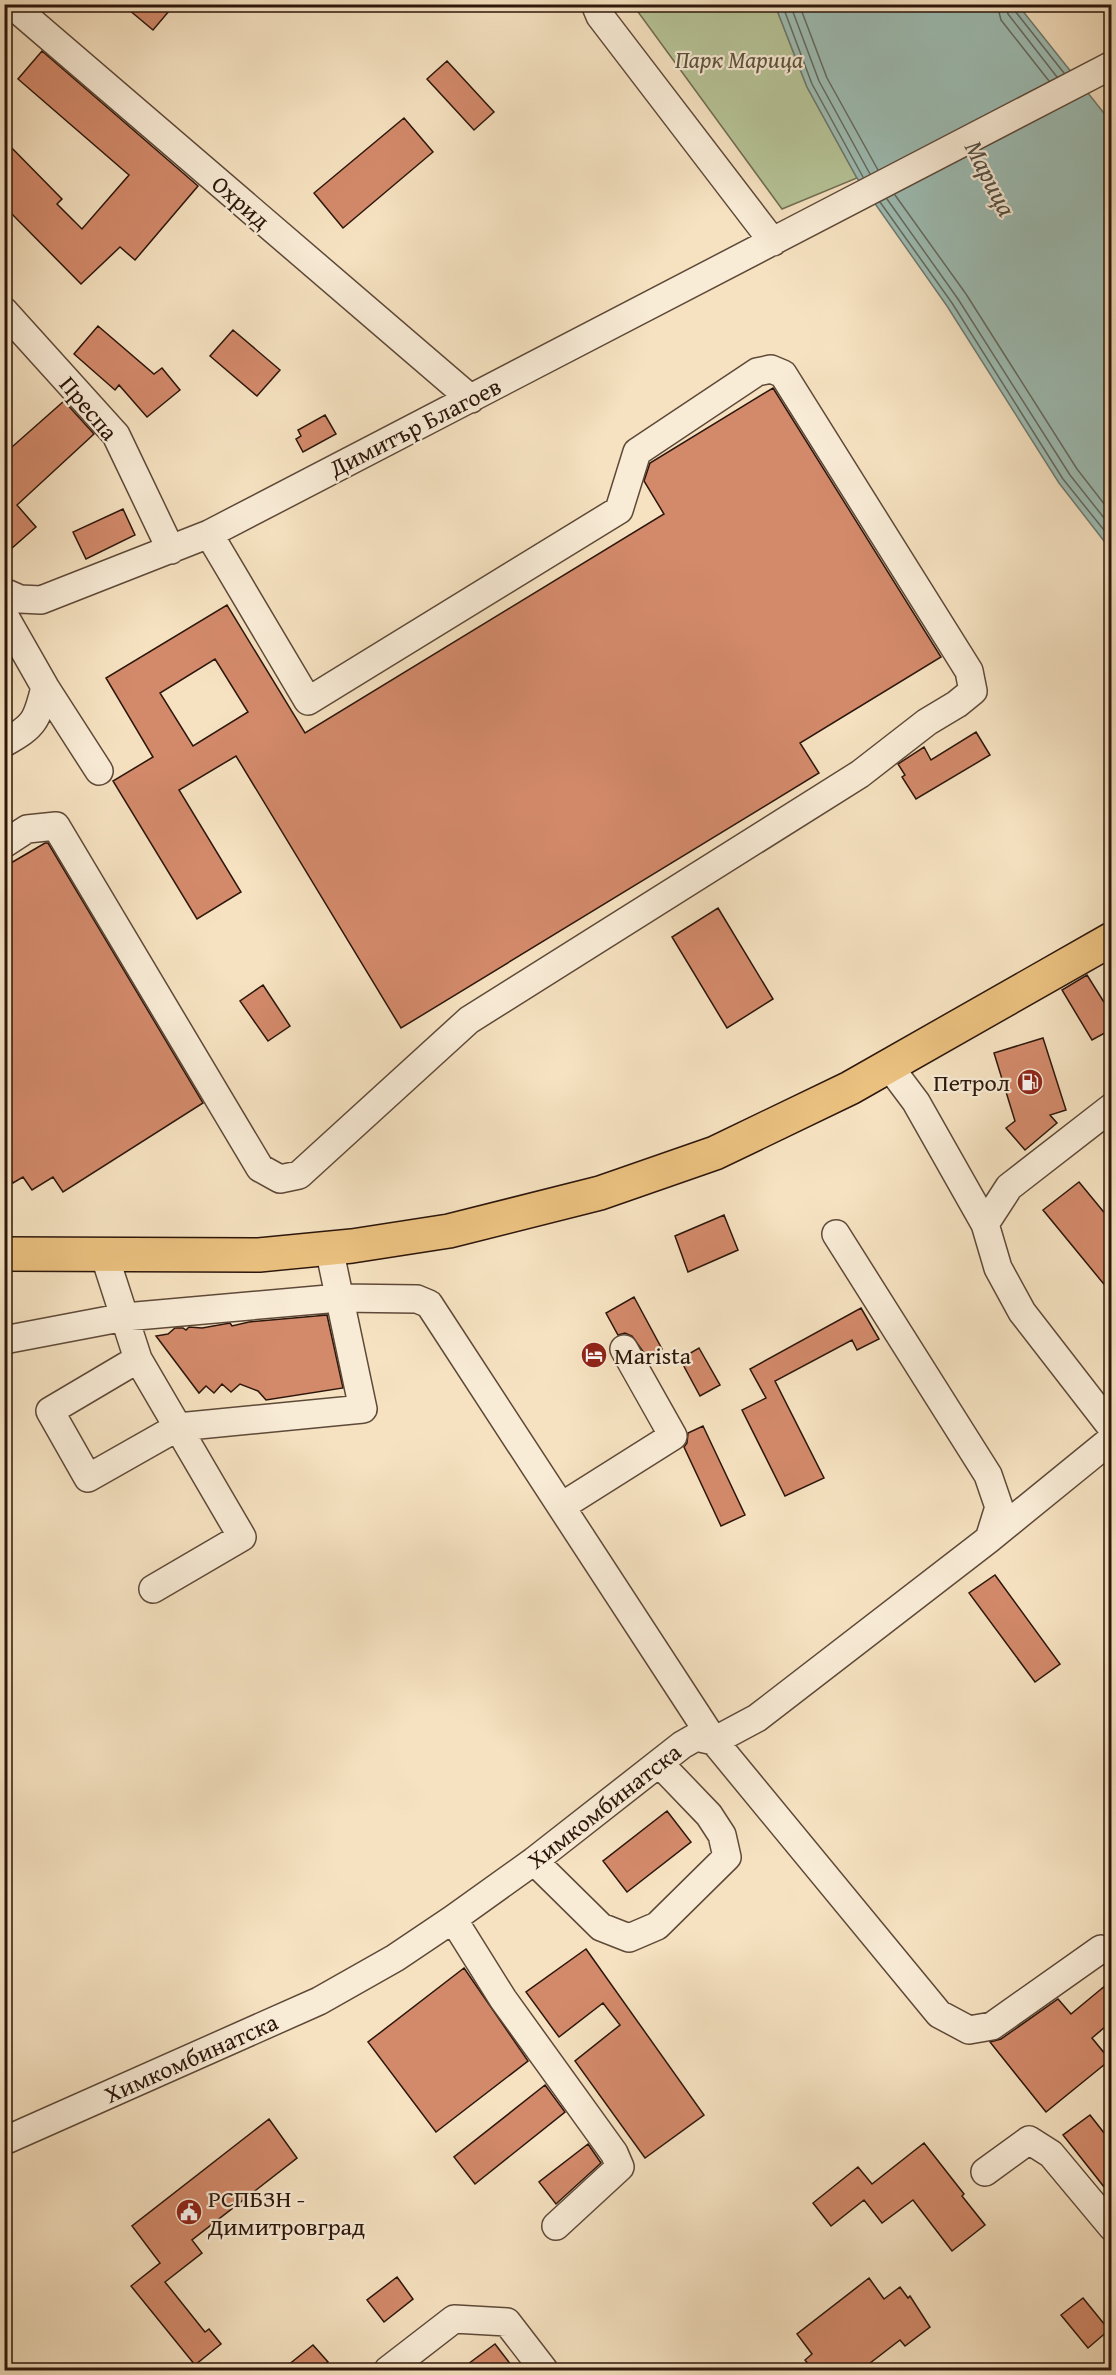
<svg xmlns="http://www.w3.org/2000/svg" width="1116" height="2375" font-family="'Gentium Book Plus',serif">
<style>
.green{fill:#b6c497;stroke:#716d51;stroke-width:1.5}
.water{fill:#9dbdb4;stroke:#707a70;stroke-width:1.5}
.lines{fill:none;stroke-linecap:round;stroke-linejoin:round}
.shore{stroke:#646a60;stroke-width:1.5}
.building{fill:#d38a6b;stroke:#2c160b;stroke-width:1.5;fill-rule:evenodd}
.minor-casing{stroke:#5e4938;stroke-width:30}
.major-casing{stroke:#2c160b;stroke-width:36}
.minor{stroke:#f9ecd7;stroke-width:27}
.major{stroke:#ebc180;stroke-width:33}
.labels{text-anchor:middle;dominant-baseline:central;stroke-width:4.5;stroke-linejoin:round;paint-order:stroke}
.park-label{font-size:24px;font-style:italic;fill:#5c533c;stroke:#f9ecd7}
.street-label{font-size:24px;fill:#2c160b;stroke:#f9ecd7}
.poi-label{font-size:24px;fill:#2c160b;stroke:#f9ecd7;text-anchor:start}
.water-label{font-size:26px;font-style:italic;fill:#545046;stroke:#f9ecd7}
</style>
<rect width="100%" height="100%" fill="#f6e2c1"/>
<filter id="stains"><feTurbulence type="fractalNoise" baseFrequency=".00333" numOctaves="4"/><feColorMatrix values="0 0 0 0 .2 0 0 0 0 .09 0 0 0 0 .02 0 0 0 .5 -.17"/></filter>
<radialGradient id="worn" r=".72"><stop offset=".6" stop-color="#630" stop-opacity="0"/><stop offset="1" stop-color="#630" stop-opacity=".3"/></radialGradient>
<path class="green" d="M 633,5 L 775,5 L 807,87 L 857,178 L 782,209 Z"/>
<path class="water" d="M 775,5 L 1018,5 L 1111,122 L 1111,550 L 1059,483 L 947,306 L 857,178 L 807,87 Z"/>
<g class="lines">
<path class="shore" d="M 782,4 L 812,84 L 863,177
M 790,4 L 819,81 L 870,174
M 799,4 L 827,78 L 878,170
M 997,4 L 1001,20 L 1049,81
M 1006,4 L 1008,14 L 1057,77
M 1013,4 L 1015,11 L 1064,73
M 895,195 L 966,294 L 1077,469 L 1112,514
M 887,199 L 958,299 L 1070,475 L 1112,528
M 880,202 L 952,303 L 1063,479 L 1112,540"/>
</g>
<path class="building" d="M 122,4 L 175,4 L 153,30 Z
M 42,51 L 198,186 L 135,260 L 120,247 L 81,284 L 4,206 L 4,140 L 62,199 L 57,204 L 82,229 L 129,175 L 18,79 Z
M 447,61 L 494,112 L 474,130 L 427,79 Z
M 404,118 L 433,152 L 343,228 L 314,193 Z
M 98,326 L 154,374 L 162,368 L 180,390 L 147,417 L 119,385 L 115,390 L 74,354 Z
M 233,330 L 280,370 L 257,396 L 210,356 Z
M 773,388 L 941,657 L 800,743 L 819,773 L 401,1028 L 236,756 L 179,790 L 241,892 L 197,919 L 113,781 L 153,757 L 106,678 L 227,605 L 305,733 L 664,514 L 644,481 L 650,463 ZM 215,659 L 248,712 L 193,746 L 160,693 Z
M 64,401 L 94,434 L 17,505 L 36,527 L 4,555 L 4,454 Z
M 325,415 L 336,434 L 303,452 L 296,439 L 301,436 L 298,430 Z
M 123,509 L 135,535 L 86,559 L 73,532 Z
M 976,732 L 990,755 L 916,799 L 902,777 L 905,775 L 898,764 L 924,747 L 931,760 Z
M 45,843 L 48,843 L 203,1103 L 63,1192 L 53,1177 L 32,1190 L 23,1177 L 13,1183 L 4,1169 L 4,867 Z
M 718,908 L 773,999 L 727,1028 L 672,937 Z
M 1087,975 L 1112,1015 L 1112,1029 L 1092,1040 L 1062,990 Z
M 263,985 L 290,1026 L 268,1041 L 240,1001 Z
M 1043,1038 L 1066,1110 L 1050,1115 L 1057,1123 L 1025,1150 L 1006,1128 L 1015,1121 L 994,1053 Z
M 1079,1182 L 1112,1222 L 1112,1294 L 1043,1210 Z
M 724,1215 L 738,1250 L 688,1272 L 675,1236 Z
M 634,1297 L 662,1349 L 647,1357 L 632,1336 L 625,1333 L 618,1335 L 606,1313 Z
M 861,1308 L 879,1339 L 857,1350 L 852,1340 L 775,1381 L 824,1478 L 785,1496 L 742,1410 L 766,1398 L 750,1369 Z
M 327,1315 L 343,1388 L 266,1400 L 258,1391 L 240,1384 L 231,1392 L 222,1384 L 214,1393 L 206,1386 L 199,1393 L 156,1336 L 168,1334 L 175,1328 L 183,1328 L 186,1330 L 189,1327 L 202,1328 L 230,1323 L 232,1326 L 249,1322 Z
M 699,1348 L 720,1385 L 700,1396 L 680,1359 Z
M 703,1426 L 745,1515 L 721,1526 L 684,1447 L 687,1443 L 688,1433 Z
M 995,1575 L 1060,1664 L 1035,1682 L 969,1593 Z
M 667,1811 L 691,1842 L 627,1892 L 603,1861 Z
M 586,1949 L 704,2115 L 645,2158 L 575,2061 L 620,2025 L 603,2003 L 559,2037 L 526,1992 Z
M 464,1968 L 528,2061 L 436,2132 L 368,2042 Z
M 1112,1980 L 1112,2021 L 1092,2038 L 1110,2060 L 1046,2112 L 990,2042 L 1001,2039 L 1058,1999 L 1071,2014 Z
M 545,2085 L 565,2112 L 475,2184 L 454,2157 Z
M 1090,2115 L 1112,2143 L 1112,2197 L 1063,2135 Z
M 269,2119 L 297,2158 L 192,2240 L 202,2253 L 165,2282 L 205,2332 L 209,2329 L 221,2344 L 195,2365 L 131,2286 L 160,2263 L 132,2226 Z
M 924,2143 L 964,2194 L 962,2196 L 985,2225 L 952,2251 L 913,2200 L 882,2223 L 864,2200 L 831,2226 L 813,2203 L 858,2167 L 872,2184 Z
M 588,2144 L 601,2163 L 556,2204 L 539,2182 Z
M 397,2277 L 413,2299 L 384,2322 L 367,2300 Z
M 869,2278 L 884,2299 L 900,2287 L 908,2298 L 910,2296 L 930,2327 L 905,2346 L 900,2340 L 861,2370 L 813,2370 L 805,2360 L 812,2354 L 797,2334 Z
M 1083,2298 L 1109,2330 L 1088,2348 L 1061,2315 Z
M 495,2344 L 515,2370 L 460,2370 Z
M 313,2345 L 328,2362 L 318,2370 L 282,2370 Z"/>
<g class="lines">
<defs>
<path id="minor" d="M 11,4 L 471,399
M 595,4 L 600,16 L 773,242
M 4,311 L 116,435 L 171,550
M 4,592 L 20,599 L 41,600 L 209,534 L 1112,65
M 4,615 L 45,687 L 99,771
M 4,743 C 35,726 37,720 45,687
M 4,844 L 27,829 L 56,826 L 260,1168 L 280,1179 L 299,1175 L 469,1020 L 860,774 L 927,722 L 957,704 L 973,691 L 969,671 L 783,374 L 771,369 L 757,372 L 637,452 L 619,510 L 308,701 L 209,534
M 889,1066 L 916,1102 L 985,1224
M 1112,1107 L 1009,1187 L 985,1224 L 998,1268 L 1022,1312 L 1112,1428
M 836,1234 L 988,1475 L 999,1507 L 989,1539
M 104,1254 L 138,1359 L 242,1537 L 153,1589
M 4,1340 L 125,1317 L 339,1298 L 417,1299 L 429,1304 L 714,1741 L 757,1718 L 989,1539 L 1112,1439
M 138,1359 L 50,1411 L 88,1478 L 178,1427 L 363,1409 L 329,1248
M 562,1506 L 673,1436 L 624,1349
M 534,1861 L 601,1927 L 629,1938 L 657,1926 L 727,1857 L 722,1835 L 709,1815 L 659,1763
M 453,1919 L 503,1999 L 614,2153 L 620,2167 L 556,2226
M 4,2141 L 319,2001 L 395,1958 L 453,1919 L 534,1861 L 682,1745 L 696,1737 L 714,1741 L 939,2014 L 969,2030 L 992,2026 L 1101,1949 L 1112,1952
M 985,2172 L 1029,2140 L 1051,2154 L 1112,2227
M 388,2370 L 454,2319 L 507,2322 L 544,2370"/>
<path id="major" d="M 4,1254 L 259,1255 L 352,1246 L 449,1231 L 600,1193 L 715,1153 L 850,1088 L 1112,939"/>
</defs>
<use href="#minor" class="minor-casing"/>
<use href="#major" class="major-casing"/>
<use href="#minor" class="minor"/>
<use href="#major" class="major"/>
</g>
<defs>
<symbol id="fuel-disc" viewBox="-11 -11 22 22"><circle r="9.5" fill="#8f2418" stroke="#f9ecd7"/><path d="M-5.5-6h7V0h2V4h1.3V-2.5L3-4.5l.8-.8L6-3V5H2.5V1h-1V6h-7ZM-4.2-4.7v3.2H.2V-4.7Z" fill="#fff"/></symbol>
<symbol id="hotel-disc" viewBox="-11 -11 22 22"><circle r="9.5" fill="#8f2418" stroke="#f9ecd7"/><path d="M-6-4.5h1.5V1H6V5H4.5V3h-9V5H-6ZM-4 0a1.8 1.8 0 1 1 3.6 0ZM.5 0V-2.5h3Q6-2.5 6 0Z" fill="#fff"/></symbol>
<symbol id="civic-disc" viewBox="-11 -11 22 22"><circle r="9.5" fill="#8f2418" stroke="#f9ecd7"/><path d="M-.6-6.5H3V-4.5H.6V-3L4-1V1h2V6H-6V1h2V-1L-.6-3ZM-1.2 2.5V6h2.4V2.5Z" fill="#fff"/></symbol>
</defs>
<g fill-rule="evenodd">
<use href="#fuel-disc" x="1015" y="1067" width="30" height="30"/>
<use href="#hotel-disc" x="579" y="1340" width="30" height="30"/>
<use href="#civic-disc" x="174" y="2197" width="30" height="30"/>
</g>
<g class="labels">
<g class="park-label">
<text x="739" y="59">Парк Марица</text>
</g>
<g class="street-label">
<text transform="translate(241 202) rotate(41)">Охрид</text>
<text transform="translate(89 408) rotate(50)">Преспа</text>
<text transform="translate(415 427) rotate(-27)">Димитър Благоев</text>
<text transform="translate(604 1806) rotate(-38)">Химкомбинатска</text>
<text transform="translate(191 2058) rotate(-24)">Химкомбинатска</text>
</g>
<g class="poi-label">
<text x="1010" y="1082" text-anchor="end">Петрол</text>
<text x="614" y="1355">Marista</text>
<text x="208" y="2198">РСПБЗН -<tspan x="208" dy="28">Димитровград</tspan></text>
</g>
<g class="water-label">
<text transform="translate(991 178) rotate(63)">Марица</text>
</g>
</g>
<rect width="1116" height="2375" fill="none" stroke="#f6e2c1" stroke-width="24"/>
<rect x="6" y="6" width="1104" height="2363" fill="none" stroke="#2c160b" stroke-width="3"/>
<rect x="12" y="12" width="1092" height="2351" fill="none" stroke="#2c160b" stroke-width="1.5"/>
<rect width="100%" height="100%" filter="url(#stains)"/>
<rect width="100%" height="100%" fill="url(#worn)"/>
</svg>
